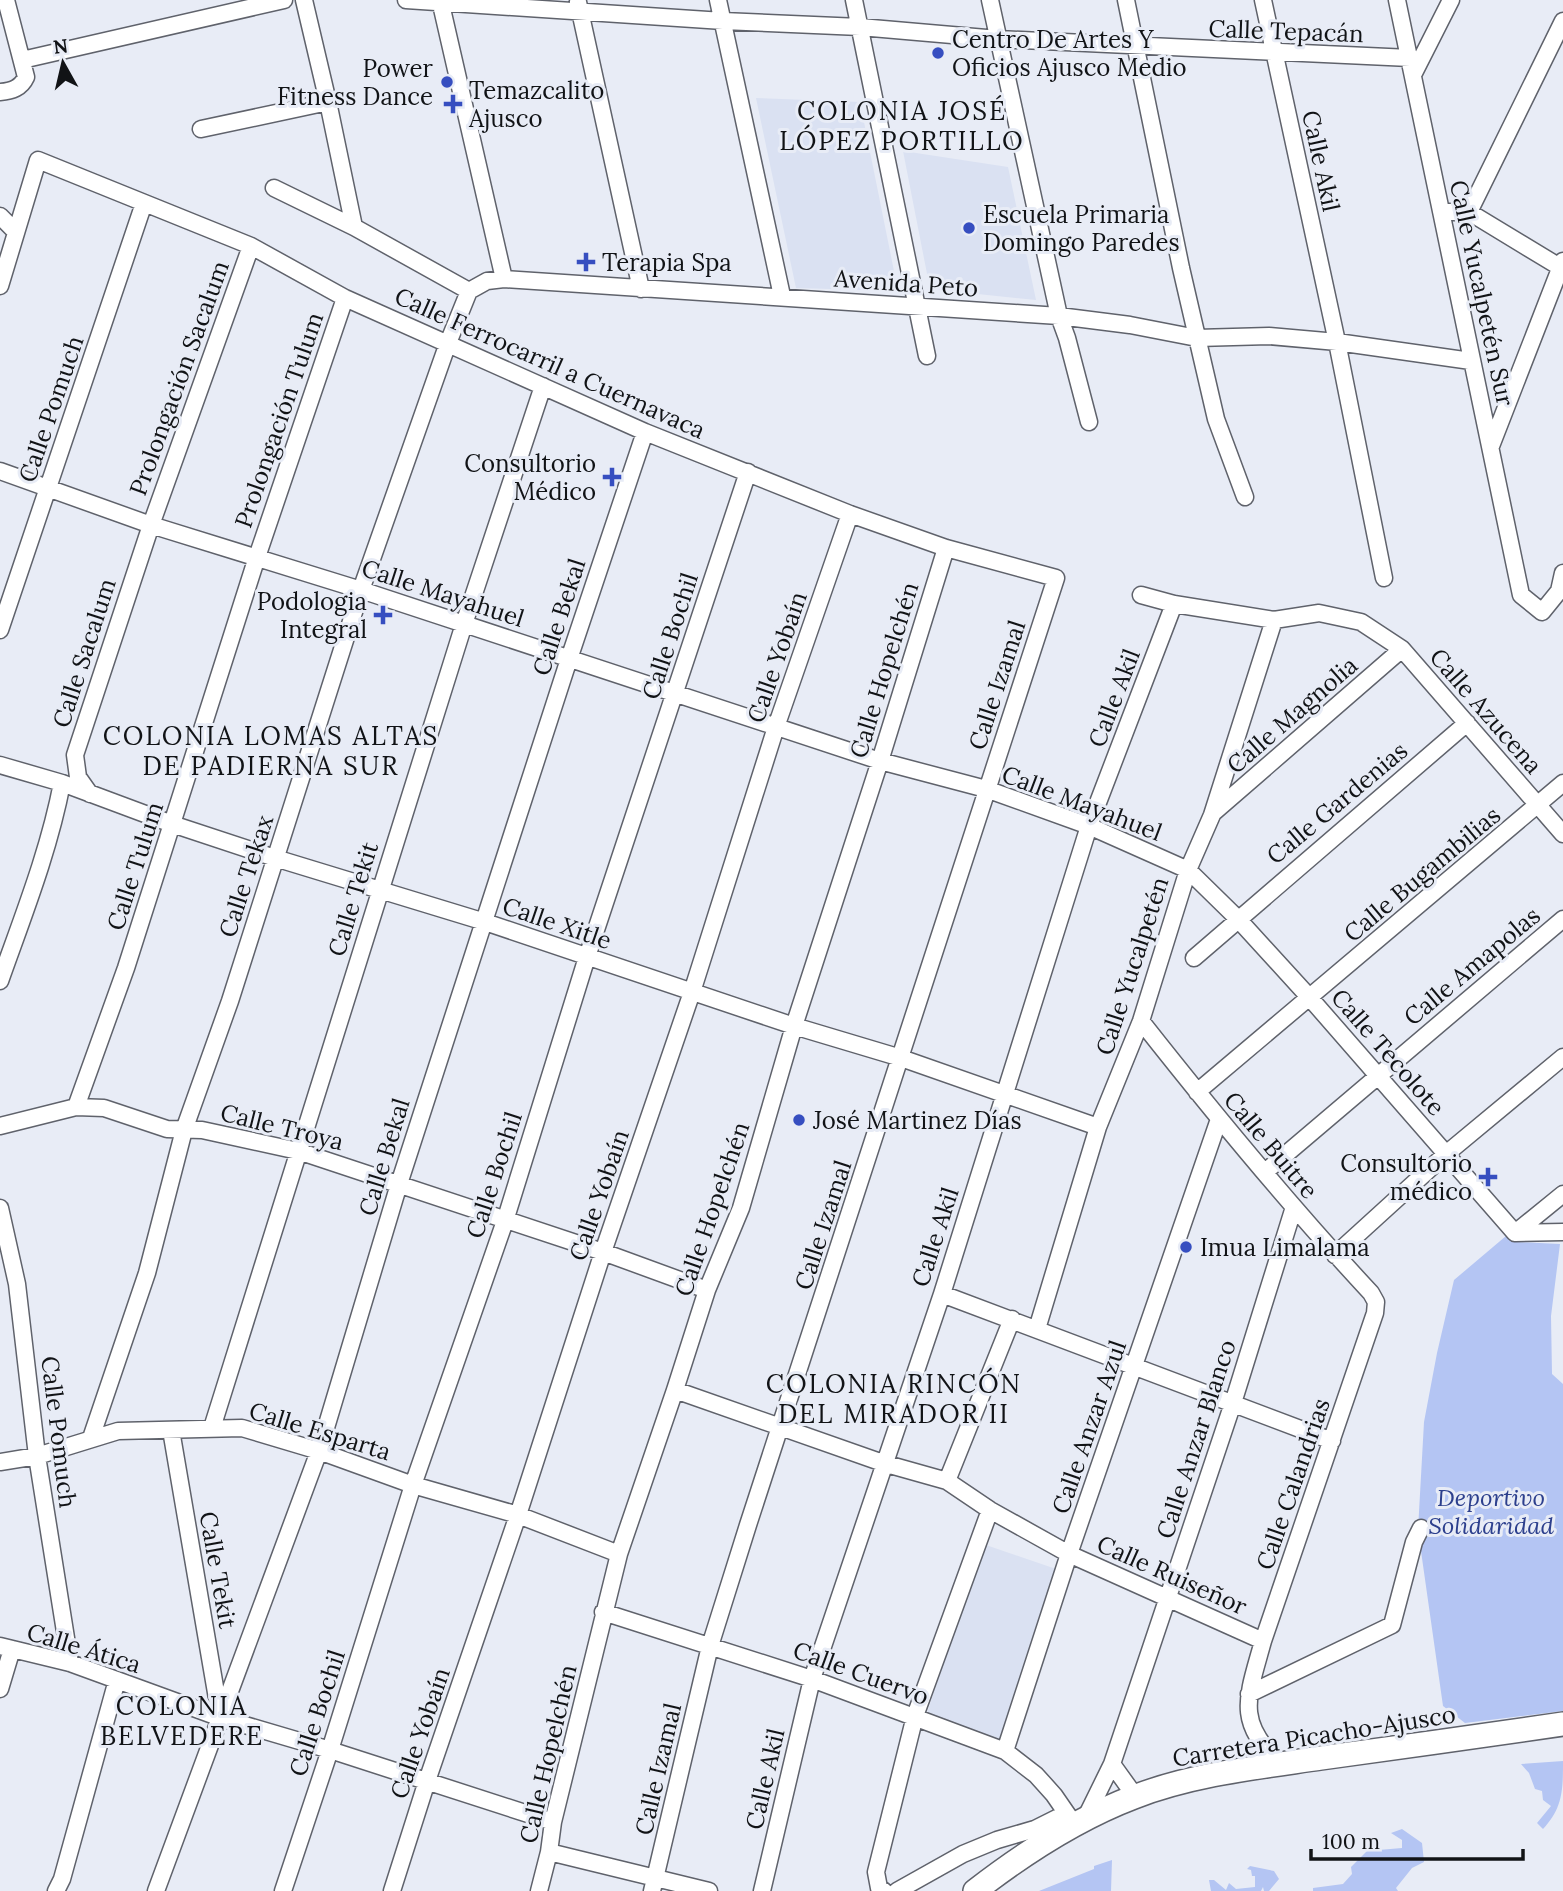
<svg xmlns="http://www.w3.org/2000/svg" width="1563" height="1891" font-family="Lora,serif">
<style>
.built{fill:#dae1f2}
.green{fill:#b4c5f3}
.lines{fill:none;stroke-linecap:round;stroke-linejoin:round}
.minor-casing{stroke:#5f626b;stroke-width:19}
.secondary-casing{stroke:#5f626b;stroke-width:26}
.minor{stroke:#fff;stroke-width:16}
.secondary{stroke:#fff;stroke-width:23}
.poi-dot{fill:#364ec0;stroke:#e8ecf6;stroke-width:2.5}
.labels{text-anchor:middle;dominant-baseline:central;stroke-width:6;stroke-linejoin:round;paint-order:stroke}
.street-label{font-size:24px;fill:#111316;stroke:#e8ecf6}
.poi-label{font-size:24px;fill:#111316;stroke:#e8ecf6;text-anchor:start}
.park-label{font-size:24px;font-style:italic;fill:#2c3f8d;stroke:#e8ecf6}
.neighbourhood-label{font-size:26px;letter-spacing:2px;fill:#111316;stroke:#e8ecf6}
</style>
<rect width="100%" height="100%" fill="#e8ecf6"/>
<path class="built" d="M 756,98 L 860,102 L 898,291 L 796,288 Z
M 903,151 L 1008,167 L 1036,300 L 930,289 Z
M 983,1544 L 1059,1570 L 1006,1743 L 927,1713 Z"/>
<path class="green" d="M 1506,1236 L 1517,1242 L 1560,1244 L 1551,1316 L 1552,1374 L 1563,1384 L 1563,1711 L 1465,1723 L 1443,1706 L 1418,1530 L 1424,1422 L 1437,1353 L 1454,1280 Z
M 1563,1761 C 1563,1789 1563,1808 1543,1829 L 1537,1823 L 1551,1806 L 1543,1800 L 1542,1791 L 1535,1789 L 1529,1773 L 1521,1764 Z
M 1402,1829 L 1422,1843 L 1424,1862 L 1412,1868 L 1396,1888 L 1398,1891 L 1313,1891 L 1313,1888 L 1343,1884 L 1352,1874 L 1351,1867 L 1367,1851 L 1402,1848 L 1402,1840 L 1391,1833 Z
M 1112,1860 L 1111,1891 L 1039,1891 L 1094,1869 L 1094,1866 Z
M 1250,1866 L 1274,1871 L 1279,1879 L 1269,1891 L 1264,1891 L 1263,1887 L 1261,1891 L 1211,1891 L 1209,1880 L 1214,1880 L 1226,1890 L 1229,1883 L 1236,1889 L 1255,1887 L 1255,1876 L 1252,1876 L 1251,1870 L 1247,1869 Z"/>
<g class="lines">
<defs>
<path id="minor" d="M 304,0 L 328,102 L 354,227
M 406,0 L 723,21 L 860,27 L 998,39 L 1410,58
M 440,0 L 504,279
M 718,0 L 782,296
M 854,0 L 927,356
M 990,0 L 1059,316 L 1067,338 L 1089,422
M 1126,0 L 1181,268 L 1216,419 L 1245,497
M 1263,0 L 1337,342 L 1384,578
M 1397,0 L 1521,595 L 1542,612 L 1559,591 L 1563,573
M 578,2 L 641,289
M 22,60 L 284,0
M 1413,75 L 1451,0
M 0,92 C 12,91 21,88 26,77 L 6,0
M 201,129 L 328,102
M 274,188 L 354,227 L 469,291 L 487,281 L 504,279 L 1059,316 L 1130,325 L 1197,338 L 1269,336 L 1337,342 L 1471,361
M 1442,212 L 1469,212 L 1563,269
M 1469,212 L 1563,21
M 0,216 L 16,232
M 0,286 L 38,160 L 251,246 L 345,298 L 645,432 L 850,514 L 946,548 L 1056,578 L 748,1525 L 710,1646 L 652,1891
M 1491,446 L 1563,261
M 0,471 L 151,525 L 361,590 L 880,761 L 986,789 L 1089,826 L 1188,870 L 1237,918 L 1310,998 L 1515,1233
M 1141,595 L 1174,604 L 1274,620 L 1319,613 L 1361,622 L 1402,649 L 1563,834
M 0,630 L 144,203
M 0,765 L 62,783 L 172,824 L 275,858 L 485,922 L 794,1026 L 901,1058 L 1098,1127
M 90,794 L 78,777 L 75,755 L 151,525 L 251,246
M 1213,813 L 1402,649
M 1194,958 L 1467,723
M 0,981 C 23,916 49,851 62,783
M 1141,1021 C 1215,1115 1290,1206 1371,1293 L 1376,1302 L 1375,1313 L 1263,1641 C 1248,1696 1234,1722 1281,1764
M 1197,1092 L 1563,783
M 76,1107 L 126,968 L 257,557 L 345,298
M 0,1126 L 76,1107 L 104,1108 L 167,1129 L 202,1130 L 298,1151 L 603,1252 L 707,1290
M 1265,1172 L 1563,919
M 0,1208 L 17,1284 L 37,1456 L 70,1663
M 1515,1233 L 1563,1194
M 1515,1233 L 1563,1232
M 1335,1255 L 1446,1154 L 1563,1057
M 942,1294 L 1332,1441
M 1037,1329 L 1098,1127 L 1141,1021 L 1188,870 L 1212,815 L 1274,620
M 675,1390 L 883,1463 L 947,1481 L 990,1510 L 1069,1554 L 1263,1641
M 212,1428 L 464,624 L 543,386
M 171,1430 L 220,1716
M 91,1438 L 147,1273 L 184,1130 L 230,1001 L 361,590 L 448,343 L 469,291
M 0,1462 L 37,1456 L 118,1431 L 242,1428 L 319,1451 L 413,1485 L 518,1515 L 619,1554
M 947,1481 L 1012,1319
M 603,1612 L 812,1679 L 1005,1751 L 1036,1775 L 1054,1795 L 1074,1824
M 0,1646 L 70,1663 L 221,1718 L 330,1750 L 553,1822
M 0,1689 L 12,1649
M 1249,1694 L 1392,1625 L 1414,1542 L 1421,1528
M 1005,1751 L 1069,1554 L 1219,1119
M 1112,1764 L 1135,1796
M 1085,1819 L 1112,1764 L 1233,1403 L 1294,1207
M 549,1852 L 709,1891
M 56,1891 L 62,1879 L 117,1680
M 156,1891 L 319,1451 L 399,1184 L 569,659 L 645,432
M 283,1891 L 330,1750 L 413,1485 L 505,1221 L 587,957 L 748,472
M 392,1891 L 427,1781 L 518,1515 L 603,1252 L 692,992 L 776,727 L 850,514
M 539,1891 L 549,1852 L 553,1822 L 619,1554 L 675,1390 L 707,1290 L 741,1208 L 794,1026 L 880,761 L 946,548
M 762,1891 L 812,1679 L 942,1294 L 1089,826 L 1174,604
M 884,1891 L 879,1888 L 876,1872 L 915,1716 L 990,1510
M 897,1891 L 963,1854 L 997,1840 L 1035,1829 L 1065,1814"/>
<path id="secondary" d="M 975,1891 C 1024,1853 1076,1819 1134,1797 C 1193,1774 1260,1767 1321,1758 C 1402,1747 1482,1736 1563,1724"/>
</defs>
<use href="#minor" class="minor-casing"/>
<use href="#secondary" class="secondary-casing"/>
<use href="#minor" class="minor"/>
<use href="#secondary" class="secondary"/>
</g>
<g class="poi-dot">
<circle cx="938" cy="53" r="7"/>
<circle cx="447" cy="82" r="7"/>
<path d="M449.5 93.5h7v7h7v7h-7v7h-7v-7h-7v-7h7z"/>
<circle cx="969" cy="228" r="7"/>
<path d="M582.5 251.5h7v7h7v7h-7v7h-7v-7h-7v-7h7z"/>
<path d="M608.5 466.5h7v7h7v7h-7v7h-7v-7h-7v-7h7z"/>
<path d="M379.5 604.5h7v7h7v7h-7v7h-7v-7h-7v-7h7z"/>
<circle cx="799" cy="1120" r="7"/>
<path d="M1484.5 1166.5h7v7h7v7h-7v7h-7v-7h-7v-7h7z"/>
<circle cx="1186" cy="1247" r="7"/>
</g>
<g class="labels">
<g class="street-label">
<text transform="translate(1286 31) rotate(2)">Calle Tepacán</text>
<text transform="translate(1321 161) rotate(78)">Calle Akil</text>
<text transform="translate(906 283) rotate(4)">Avenida Peto</text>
<text transform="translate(1482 293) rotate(78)">Calle Yucalpetén Sur</text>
<text transform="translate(550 363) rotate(24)">Calle Ferrocarril a Cuernavaca</text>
<text transform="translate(179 378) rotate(-70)">Prolongación Sacalum</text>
<text transform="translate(51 409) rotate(-71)">Calle Pomuch</text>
<text transform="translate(279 420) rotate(-71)">Prolongación Tulum</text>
<text transform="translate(443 593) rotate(18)">Calle Mayahuel</text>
<text transform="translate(559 617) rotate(-72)">Calle Bekal</text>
<text transform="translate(670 636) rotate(-72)">Calle Bochil</text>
<text transform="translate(84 653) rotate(-72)">Calle Sacalum</text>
<text transform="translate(777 657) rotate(-71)">Calle Yobaín</text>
<text transform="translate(884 670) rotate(-73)">Calle Hopelchén</text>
<text transform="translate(997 685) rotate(-72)">Calle Izamal</text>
<text transform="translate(1114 698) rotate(-69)">Calle Akil</text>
<text transform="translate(1486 711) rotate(49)">Calle Azucena</text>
<text transform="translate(1292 715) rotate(-41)">Calle Magnolia</text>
<text transform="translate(1082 803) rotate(21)">Calle Mayahuel</text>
<text transform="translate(1337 803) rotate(-40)">Calle Gardenias</text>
<text transform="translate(135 866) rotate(-72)">Calle Tulum</text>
<text transform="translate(1422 874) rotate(-40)">Calle Bugambilias</text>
<text transform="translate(246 876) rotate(-72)">Calle Tekax</text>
<text transform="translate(353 899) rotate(-73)">Calle Tekit</text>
<text transform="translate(557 923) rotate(19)">Calle Xitle</text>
<text transform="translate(1132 966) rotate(-72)">Calle Yucalpetén</text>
<text transform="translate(1472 966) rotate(-40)">Calle Amapolas</text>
<text transform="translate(1388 1052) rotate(49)">Calle Tecolote</text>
<text transform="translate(282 1127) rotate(14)">Calle Troya</text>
<text transform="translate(1271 1145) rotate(50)">Calle Buitre</text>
<text transform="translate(384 1157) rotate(-73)">Calle Bekal</text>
<text transform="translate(494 1175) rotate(-72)">Calle Bochil</text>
<text transform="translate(599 1195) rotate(-71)">Calle Yobaín</text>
<text transform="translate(712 1209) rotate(-71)">Calle Hopelchén</text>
<text transform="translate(823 1225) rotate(-72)">Calle Izamal</text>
<text transform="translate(935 1237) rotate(-72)">Calle Akil</text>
<text transform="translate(1089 1427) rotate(-71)">Calle Anzar Azul</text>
<text transform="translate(320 1431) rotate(17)">Calle Esparta</text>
<text transform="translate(59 1432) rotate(83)">Calle Pomuch</text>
<text transform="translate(1196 1439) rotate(-72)">Calle Anzar Blanco</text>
<text transform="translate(1293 1484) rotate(-71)">Calle Calandrias</text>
<text transform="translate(218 1570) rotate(80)">Calle Tekit</text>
<text transform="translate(1172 1575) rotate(24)">Calle Ruiseñor</text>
<text transform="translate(84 1648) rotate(17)">Calle Ática</text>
<text transform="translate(861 1673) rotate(20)">Calle Cuervo</text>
<text transform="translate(317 1713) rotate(-72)">Calle Bochil</text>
<text transform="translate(420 1733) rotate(-71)">Calle Yobaín</text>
<text transform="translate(1314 1736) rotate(-9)">Carretera Picacho-Ajusco</text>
<text transform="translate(548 1754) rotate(-77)">Calle Hopelchén</text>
<text transform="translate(658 1769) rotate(-77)">Calle Izamal</text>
<text transform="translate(765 1779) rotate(-77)">Calle Akil</text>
</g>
<g class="poi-label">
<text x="952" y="39">Centro De Artes Y<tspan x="952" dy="28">Oficios Ajusco Medio</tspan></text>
<text x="433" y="68" text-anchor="end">Power<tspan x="433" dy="28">Fitness Dance</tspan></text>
<text x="469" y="90">Temazcalito<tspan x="469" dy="28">Ajusco</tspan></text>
<text x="983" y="214">Escuela Primaria<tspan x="983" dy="28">Domingo Paredes</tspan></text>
<text x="602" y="262">Terapia Spa</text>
<text x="596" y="463" text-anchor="end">Consultorio<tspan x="596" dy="28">Médico</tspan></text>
<text x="367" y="601" text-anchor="end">Podologia<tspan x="367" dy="28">Integral</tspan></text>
<text x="813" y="1120">José Martinez Días</text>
<text x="1472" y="1163" text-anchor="end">Consultorio<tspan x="1472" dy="28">médico</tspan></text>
<text x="1200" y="1247">Imua Limalama</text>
</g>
<g class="park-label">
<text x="1491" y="1497">Deportivo<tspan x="1491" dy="28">Solidaridad</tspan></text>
</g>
<g class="neighbourhood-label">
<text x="902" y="110">COLONIA JOSÉ<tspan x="902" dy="30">LÓPEZ PORTILLO</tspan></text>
<text x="271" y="735">COLONIA LOMAS ALTAS<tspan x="271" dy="30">DE PADIERNA SUR</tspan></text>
<text x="894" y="1383">COLONIA RINCÓN<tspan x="894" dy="30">DEL MIRADOR II</tspan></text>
<text x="182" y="1705">COLONIA<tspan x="182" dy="30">BELVEDERE</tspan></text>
</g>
</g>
<g transform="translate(63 63) rotate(352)" stroke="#e8ecf6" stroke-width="5" paint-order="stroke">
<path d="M0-5L12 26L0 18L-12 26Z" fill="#111316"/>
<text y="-10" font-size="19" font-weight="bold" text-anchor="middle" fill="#111316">N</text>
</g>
<path d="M1311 1849v10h212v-10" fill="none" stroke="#111316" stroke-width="3.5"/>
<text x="1322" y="1849" font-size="21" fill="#111316" stroke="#e8ecf6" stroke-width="5" paint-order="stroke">100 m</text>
</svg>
